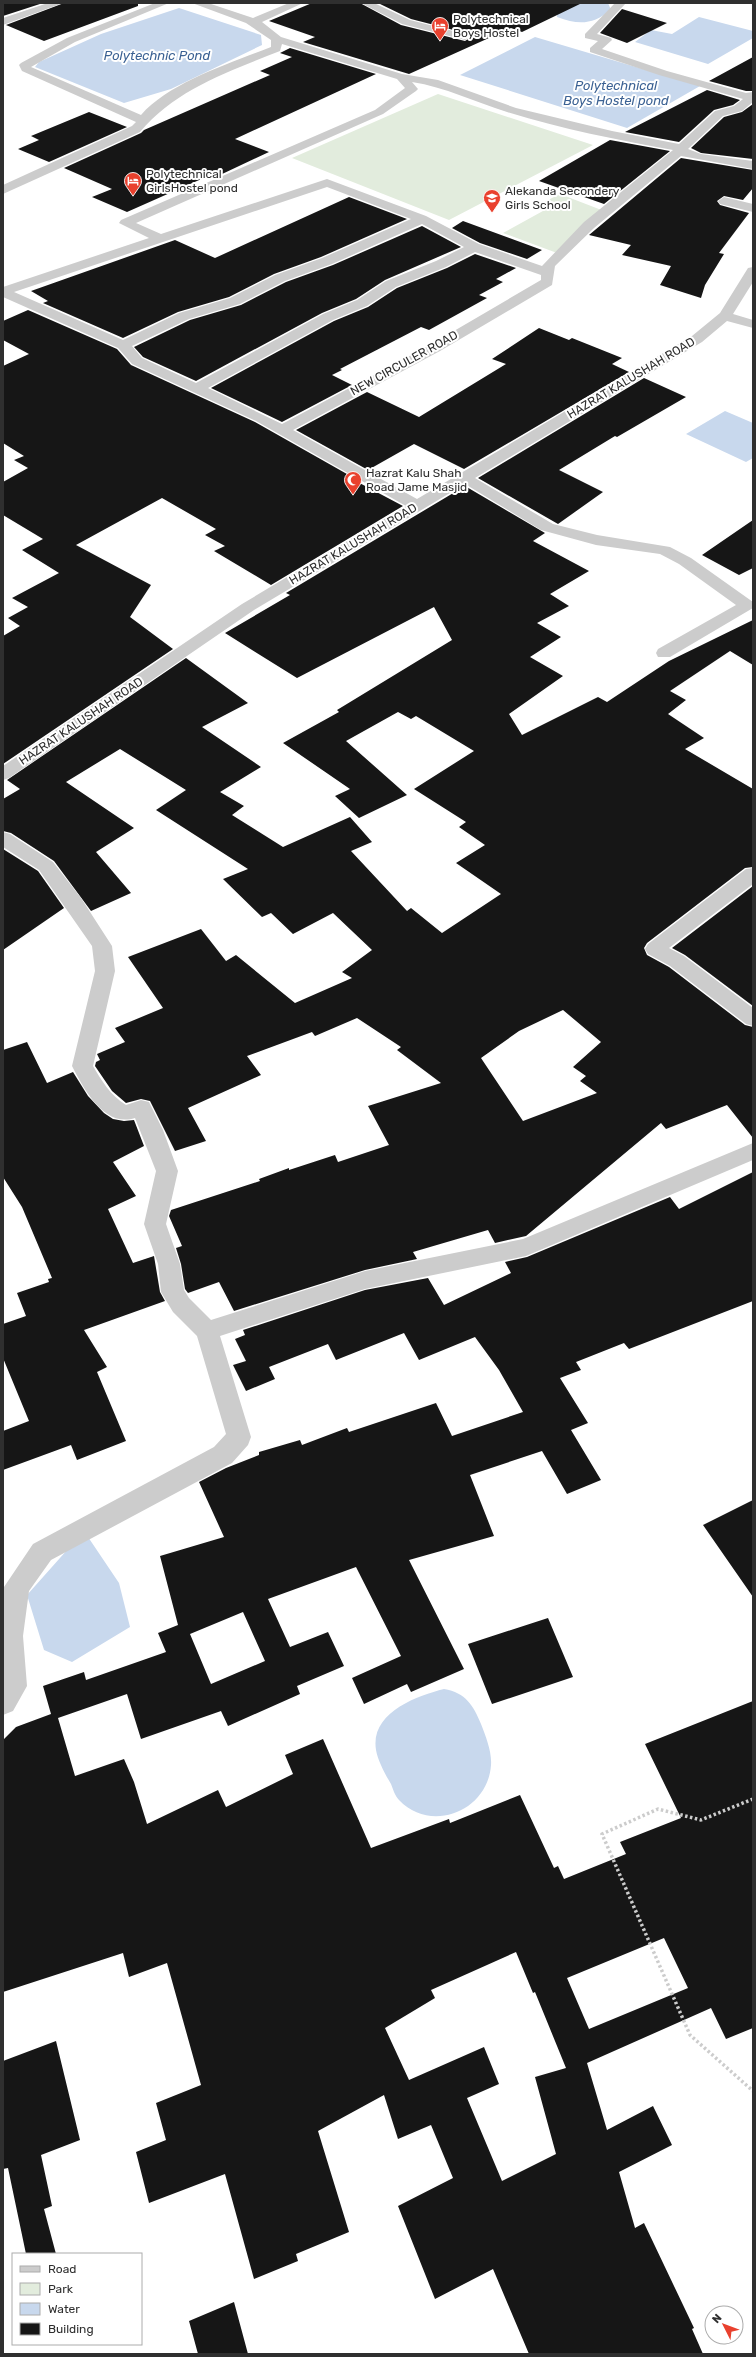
<svg xmlns="http://www.w3.org/2000/svg" width="756" height="2357" font-family="Rubik,sans-serif">
<style>
.green{fill:#e2ecdd}
.water{fill:#c8d8ed}
.building{fill:#161616;fill-rule:evenodd}
.lines{fill:none;stroke-linecap:round;stroke-linejoin:round}
.path{stroke:#ccc;stroke-width:3.5;stroke-dasharray:2.5 2.5;stroke-linecap:butt}
.minor{fill:#ccc;fill-rule:evenodd}
.labels{text-anchor:middle;dominant-baseline:central;stroke-width:4;stroke-linejoin:round;paint-order:stroke}
.far-poi-label{font-size:12px;fill:#2f2f2f;stroke:#fff;text-anchor:start}
.far-street-label{font-size:12px;fill:#2f2f2f;stroke:#fff}
.far-water-label{font-size:13px;font-style:italic;fill:#3b6193;stroke:#fff}
</style>
<rect width="100%" height="100%" fill="#fff"/>
<path class="green" d="M 438,94 L 593,145 L 449,220 L 292,158 Z
M 560,194 L 604,211 L 557,253 L 503,233 L 552,206 L 544,202 Z"/>
<path class="water" d="M 570,3 L 608,3 L 611,10 C 592,25 579,25 557,17 L 557,11 Z
M 179,8 L 261,35 L 262,45 L 171,89 L 124,103 L 35,67 L 39,62 L 101,34 Z
M 699,17 L 753,31 L 753,38 L 708,64 L 635,42 L 651,30 L 672,34 Z
M 535,37 L 700,86 L 627,128 L 460,75 Z
M 725,411 L 753,423 L 753,458 L 746,462 L 686,434 Z
M 84,1531 L 119,1583 L 130,1627 L 72,1662 L 44,1650 L 27,1595 Z
M 444,1689 C 466,1693 473,1705 481,1724 C 486,1737 492,1752 491,1765 C 488,1811 431,1834 399,1800 C 395,1796 393,1789 391,1784 C 385,1774 378,1761 376,1750 C 370,1713 416,1696 444,1689 Z"/>
<path class="building" d="M 3,3 L 43,3 L 3,16 Z
M 64,3 L 138,3 L 138,6 L 44,41 L 6,25 Z
M 312,3 L 360,3 L 401,25 L 465,41 L 471,37 L 469,34 L 411,19 L 378,3 L 582,3 L 522,32 L 511,28 L 409,74 L 303,42 L 315,37 L 269,21 Z
M 622,9 L 667,23 L 627,43 L 600,33 Z
M 290,48 L 376,74 L 235,139 L 269,152 L 220,175 L 215,173 L 127,212 L 92,197 L 112,189 L 64,168 L 141,133 L 144,130 L 270,75 L 260,71 L 292,57 L 280,53 Z
M 753,57 L 753,91 L 746,91 L 709,81 Z
M 707,90 L 740,100 L 733,105 L 714,110 L 679,142 L 625,132 Z
M 753,104 L 753,159 L 701,153 L 691,148 L 724,117 L 742,112 Z
M 89,112 L 127,127 L 49,162 L 18,149 L 39,140 L 31,136 Z
M 610,140 L 670,151 L 604,204 L 539,181 Z
M 681,158 L 753,170 L 753,188 L 743,200 L 724,196 L 717,201 L 720,205 L 749,213 L 719,253 L 724,254 L 705,285 L 701,298 L 660,285 L 671,266 L 622,255 L 631,245 L 589,235 Z
M 349,197 L 407,219 L 321,257 L 274,274 L 229,297 L 178,312 L 123,338 L 43,303 L 48,301 L 31,291 L 175,240 L 215,258 Z
M 463,221 L 542,250 L 527,259 L 480,243 L 452,228 Z
M 422,226 L 461,247 L 385,280 L 356,299 L 322,313 L 196,381 L 143,357 L 134,347 L 190,320 L 241,305 L 286,282 L 333,265 Z
M 475,254 L 516,268 L 496,279 L 503,282 L 479,295 L 487,298 L 429,330 L 421,327 L 340,369 L 342,370 L 332,375 L 352,385 L 282,422 L 211,388 L 334,321 L 368,307 L 397,288 L 447,268 Z
M 28,310 L 117,349 L 131,365 L 255,422 L 354,478 L 352,479 L 403,506 L 271,585 L 214,551 L 225,546 L 205,535 L 216,529 L 162,498 L 76,545 L 151,585 L 130,617 L 173,649 L 3,764 L 3,636 L 20,626 L 8,618 L 28,607 L 12,598 L 59,573 L 22,550 L 43,539 L 3,515 L 3,482 L 28,468 L 14,460 L 24,456 L 3,443 L 3,366 L 29,354 L 3,340 L 3,321 Z
M 539,328 L 569,340 L 572,338 L 622,358 L 612,364 L 629,372 L 464,469 L 414,444 L 368,470 L 296,430 L 367,392 L 419,417 L 506,364 L 492,359 Z
M 644,378 L 686,397 L 617,437 L 615,436 L 559,470 L 603,492 L 558,524 L 478,478 Z
M 465,486 L 545,533 L 533,541 L 589,571 L 550,594 L 569,606 L 537,623 L 561,637 L 530,657 L 563,676 L 509,714 L 522,735 L 598,697 L 607,702 L 669,661 L 753,620 L 753,665 L 730,651 L 670,691 L 686,700 L 668,714 L 704,738 L 685,749 L 753,789 L 753,867 L 745,868 L 647,943 L 644,948 L 647,955 L 669,967 L 745,1025 L 753,1027 L 753,1138 L 727,1105 L 666,1129 L 661,1123 L 526,1236 L 495,1243 L 488,1230 L 413,1252 L 417,1259 L 365,1270 L 234,1311 L 219,1282 L 188,1293 L 185,1289 L 181,1264 L 176,1248 L 182,1246 L 169,1216 L 171,1210 L 260,1181 L 259,1179 L 289,1168 L 289,1170 L 335,1155 L 338,1162 L 389,1145 L 368,1106 L 441,1083 L 397,1050 L 401,1047 L 357,1018 L 315,1036 L 312,1032 L 247,1056 L 261,1075 L 188,1108 L 206,1141 L 175,1151 L 150,1101 L 141,1099 L 126,1103 L 112,1091 L 95,1066 L 96,1062 L 100,1060 L 97,1054 L 125,1042 L 115,1028 L 163,1008 L 128,957 L 201,929 L 226,961 L 236,955 L 295,1003 L 352,978 L 342,972 L 372,950 L 333,913 L 293,934 L 271,913 L 262,917 L 223,879 L 248,869 L 156,810 L 186,790 L 120,749 L 66,782 L 134,828 L 96,852 L 131,893 L 91,911 L 54,861 L 11,833 L 3,831 L 3,799 L 20,789 L 7,780 L 186,658 L 248,703 L 202,727 L 261,767 L 220,792 L 244,806 L 232,815 L 283,847 L 350,817 L 372,842 L 351,851 L 407,911 L 411,908 L 442,933 L 501,894 L 456,863 L 485,845 L 459,827 L 466,822 L 414,789 L 474,751 L 416,716 L 411,719 L 398,712 L 346,741 L 407,795 L 359,818 L 335,796 L 350,789 L 283,743 L 339,712 L 337,710 L 452,640 L 434,607 L 297,678 L 225,633 L 290,595 L 286,593 ZM 563,1010 L 601,1042 L 573,1067 L 586,1076 L 580,1081 L 597,1093 L 523,1121 L 481,1058 L 519,1031 Z
M 753,520 L 753,568 L 739,575 L 702,555 Z
M 3,849 L 38,871 L 64,908 L 3,950 Z
M 753,886 L 753,1006 L 685,955 L 672,948 Z
M 27,1042 L 47,1083 L 73,1072 L 88,1096 L 104,1113 L 113,1119 L 124,1121 L 134,1120 L 144,1146 L 113,1162 L 136,1196 L 108,1209 L 133,1263 L 154,1256 L 160,1292 L 165,1301 L 84,1330 L 107,1367 L 97,1372 L 126,1441 L 77,1460 L 71,1445 L 3,1470 L 3,1431 L 29,1421 L 3,1358 L 3,1324 L 26,1316 L 17,1293 L 49,1282 L 48,1279 L 52,1278 L 22,1207 L 3,1177 L 3,1050 Z
M 753,1172 L 753,1301 L 629,1349 L 624,1343 L 576,1362 L 581,1370 L 560,1378 L 588,1423 L 571,1430 L 601,1480 L 567,1494 L 542,1451 L 470,1475 L 494,1536 L 409,1560 L 464,1669 L 411,1692 L 407,1684 L 364,1704 L 352,1678 L 401,1656 L 356,1567 L 268,1599 L 290,1647 L 328,1632 L 344,1666 L 297,1686 L 300,1694 L 228,1726 L 221,1711 L 141,1739 L 127,1694 L 58,1718 L 75,1776 L 124,1759 L 134,1782 L 147,1824 L 218,1790 L 226,1807 L 293,1774 L 285,1755 L 323,1739 L 371,1848 L 449,1819 L 450,1823 L 520,1795 L 554,1868 L 558,1866 L 564,1879 L 626,1854 L 620,1842 L 681,1818 L 645,1744 L 753,1701 L 753,2028 L 726,2039 L 711,2008 L 587,2063 L 607,2130 L 653,2106 L 672,2145 L 619,2172 L 635,2228 L 644,2223 L 694,2328 L 692,2329 L 703,2354 L 529,2354 L 493,2269 L 435,2299 L 398,2206 L 453,2178 L 431,2125 L 398,2139 L 384,2095 L 318,2131 L 349,2232 L 296,2254 L 298,2261 L 254,2279 L 225,2174 L 149,2203 L 136,2152 L 166,2140 L 156,2103 L 201,2085 L 167,1963 L 129,1977 L 123,1953 L 3,1992 L 3,1740 L 16,1727 L 51,1714 L 43,1686 L 84,1672 L 86,1680 L 166,1652 L 158,1633 L 178,1625 L 160,1556 L 224,1537 L 199,1482 L 226,1468 L 259,1455 L 259,1452 L 300,1440 L 302,1445 L 347,1428 L 349,1432 L 436,1403 L 452,1436 L 523,1412 L 499,1370 L 475,1337 L 419,1360 L 404,1333 L 336,1360 L 328,1344 L 269,1367 L 275,1379 L 246,1391 L 233,1365 L 246,1361 L 235,1339 L 245,1335 L 243,1330 L 365,1290 L 428,1278 L 444,1305 L 511,1273 L 505,1262 L 527,1257 L 670,1197 L 679,1209 ZM 243,1612 L 265,1661 L 211,1684 L 190,1634 ZM 664,1938 L 688,1988 L 589,2029 L 567,1978 ZM 516,1952 L 533,1993 L 535,1992 L 566,2068 L 535,2077 L 556,2154 L 502,2181 L 467,2098 L 499,2084 L 484,2047 L 409,2080 L 385,2028 L 435,1998 L 431,1990 Z
M 753,1500 L 753,1597 L 703,1525 Z
M 548,1618 L 573,1677 L 492,1704 L 468,1644 Z
M 56,2041 L 80,2140 L 41,2155 L 52,2206 L 44,2209 L 56,2254 L 26,2254 L 8,2168 L 3,2169 L 3,2061 Z
M 234,2302 L 248,2354 L 198,2354 L 189,2321 Z"/>
<g class="lines">
<path class="path" d="M 753,1799 L 701,1820 L 658,1809 L 602,1834 L 690,2035 L 753,2091"/>
<path class="minor" d="M 48,3 L 63,3 L 3,25 L 3,18 Z
M 155,3 L 169,3 L 75,42 L 31,67 L 141,115 C 170,82 231,63 271,47 L 271,40 L 246,23 L 192,3 L 208,3 L 253,18 L 289,3 L 303,3 L 262,22 L 281,37 L 402,74 L 438,80 L 516,108 L 612,131 L 679,144 L 715,111 L 734,106 L 743,99 L 659,75 L 590,52 L 590,48 L 598,41 L 585,38 L 585,34 L 615,3 L 626,3 L 597,34 L 611,38 L 612,40 L 602,49 L 667,71 L 746,93 L 753,92 L 753,102 L 742,111 L 723,116 L 688,149 L 701,154 L 753,161 L 753,169 L 681,156 L 594,228 L 555,266 L 552,285 L 440,351 L 293,430 L 417,499 L 692,336 L 720,313 L 748,268 L 753,267 L 753,282 L 733,314 L 753,320 L 753,328 L 727,321 L 702,342 L 475,478 L 553,524 L 597,535 L 670,547 L 691,558 L 753,602 L 753,608 L 670,657 L 658,657 L 656,653 L 658,649 L 736,605 L 679,564 L 660,554 L 596,545 L 541,530 L 465,484 L 254,610 L 9,778 L 3,780 L 3,766 L 242,604 L 406,506 L 256,421 L 132,364 L 118,348 L 3,297 L 3,287 L 149,238 L 119,223 L 121,220 L 375,110 L 405,88 L 397,79 L 282,44 L 280,51 C 230,71 176,89 140,132 L 3,194 L 3,185 L 132,126 L 136,122 L 22,71 L 19,65 L 21,63 L 67,38 ZM 412,82 C 445,87 475,102 507,112 C 561,129 618,140 673,150 L 584,222 L 542,266 L 479,244 L 426,216 L 327,179 L 161,234 L 136,223 L 383,114 L 416,91 L 418,89 ZM 327,187 L 411,219 L 322,258 L 275,275 L 230,298 L 179,313 L 123,340 L 14,292 ZM 422,224 L 464,247 L 436,261 L 386,281 L 357,300 L 323,314 L 196,383 L 142,358 L 132,346 L 189,319 L 240,304 L 285,281 L 332,264 ZM 475,252 L 541,275 L 541,280 L 430,345 L 282,424 L 208,388 L 333,320 L 367,306 L 396,287 L 446,267 Z
M 361,3 L 374,3 L 410,20 L 469,35 L 470,37 L 465,40 L 402,24 Z
M 724,197 L 753,204 L 753,212 L 720,204 L 718,201 Z
M 3,832 L 10,834 L 53,862 L 81,898 L 112,946 L 115,971 L 93,1066 C 101,1080 111,1096 126,1105 L 141,1100 L 149,1102 L 163,1130 L 178,1171 L 166,1224 L 180,1264 L 184,1290 L 189,1298 L 211,1320 L 365,1271 L 523,1239 L 753,1143 L 753,1160 L 526,1256 L 365,1289 L 220,1336 L 251,1437 L 248,1445 L 232,1463 L 51,1560 L 29,1591 L 23,1636 L 27,1686 L 13,1711 L 3,1715 L 4,1587 L 33,1544 L 214,1447 L 226,1434 L 197,1336 L 173,1312 L 161,1292 L 158,1264 L 144,1224 L 156,1171 L 135,1118 C 104,1128 84,1089 72,1066 L 95,971 L 92,946 L 39,870 L 3,847 Z
M 753,868 L 753,884 L 669,948 L 684,956 L 753,1008 L 753,1026 L 746,1024 L 670,966 L 648,954 L 645,949 L 648,944 L 746,869 Z"/>
</g>
<defs>
<symbol id="hotel-pin" viewBox="-11 -11 22 30"><path d="M0 17L-7.5 6A9.5 9.5 0 1 1 7.5 6Z" fill="#e9412e" stroke="#fff"/><path d="M-6-4.5h1.5V1H6V5H4.5V3h-9V5H-6ZM-4 0a1.8 1.8 0 1 1 3.6 0ZM.5 0V-2.5h3Q6-2.5 6 0Z" fill="#fff"/></symbol>
<symbol id="school-pin" viewBox="-11 -11 22 30"><path d="M0 17L-7.5 6A9.5 9.5 0 1 1 7.5 6Z" fill="#e9412e" stroke="#fff"/><path d="M0-5L7-2L0 1L-7-2ZM-4 1L0 2.5L4 1V4Q0 6-4 4Z" fill="#fff"/></symbol>
<symbol id="mosque-pin" viewBox="-11 -11 22 30"><path d="M0 17L-7.5 6A9.5 9.5 0 1 1 7.5 6Z" fill="#e9412e" stroke="#fff"/><path d="M3.5-4.9A6 6 0 1 0 3.5 4.9A5 5 0 1 1 3.5-4.9Z" fill="#fff"/></symbol>
</defs>
<g fill-rule="evenodd">
<use href="#hotel-pin" x="430" y="16" width="20" height="27"/>
<use href="#hotel-pin" x="123" y="171" width="20" height="27"/>
<use href="#school-pin" x="482" y="188" width="20" height="27"/>
<use href="#mosque-pin" x="343" y="470" width="20" height="27"/>
</g>
<g class="labels">
<g class="far-poi-label">
<text x="453" y="19">Polytechnical<tspan x="453" dy="14">Boys Hostel</tspan></text>
<text x="146" y="174">Polytechnical<tspan x="146" dy="14">GirlsHostel pond</tspan></text>
<text x="505" y="191">Alekanda Secondery<tspan x="505" dy="14">Girls School</tspan></text>
<text x="366" y="473">Hazrat Kalu Shah<tspan x="366" dy="14">Road Jame Masjid</tspan></text>
</g>
<g class="far-street-label">
<text transform="translate(404 363) rotate(-29)">NEW CIRCULER ROAD</text>
<text transform="translate(631 378) rotate(-31)">HAZRAT KALUSHAH ROAD</text>
<text transform="translate(353 544) rotate(-31)">HAZRAT KALUSHAH ROAD</text>
<text transform="translate(81 721) rotate(-34)">HAZRAT KALUSHAH ROAD</text>
</g>
<g class="far-water-label">
<text x="157" y="55">Polytechnic Pond</text>
<text x="616" y="85">Polytechnical<tspan x="616" dy="15">Boys Hostel pond</tspan></text>
</g>
</g>
<rect width="756" height="2357" fill="none" stroke="#2f2f2f" stroke-width="8"/>
<rect x="12" y="2253" width="130" height="92" fill="#ffffff" stroke="#acacac"/>
<rect x="20" y="2266" width="20" height="6" fill="#cccccc" stroke="#acacac"/>
<text x="48" y="2273" font-size="12" fill="#2f2f2f">Road</text>
<rect x="20" y="2283" width="20" height="12" fill="#e2ecdd" stroke="#acacac"/>
<text x="48" y="2293" font-size="12" fill="#2f2f2f">Park</text>
<rect x="20" y="2303" width="20" height="12" fill="#c8d8ed" stroke="#acacac"/>
<text x="48" y="2313" font-size="12" fill="#2f2f2f">Water</text>
<rect x="20" y="2323" width="20" height="12" fill="#161616" stroke="#acacac"/>
<text x="48" y="2333" font-size="12" fill="#2f2f2f">Building</text>
<g transform="translate(724 2325) rotate(312)"><circle r="19" fill="#ffffff" stroke="#acacac"/>
<path d="M0-3L7 15L0 10L-7 15Z" fill="#e9412e"/>
<text y="-6" font-size="11" font-weight="bold" text-anchor="middle" fill="#2f2f2f">N</text>
</g>
</svg>
